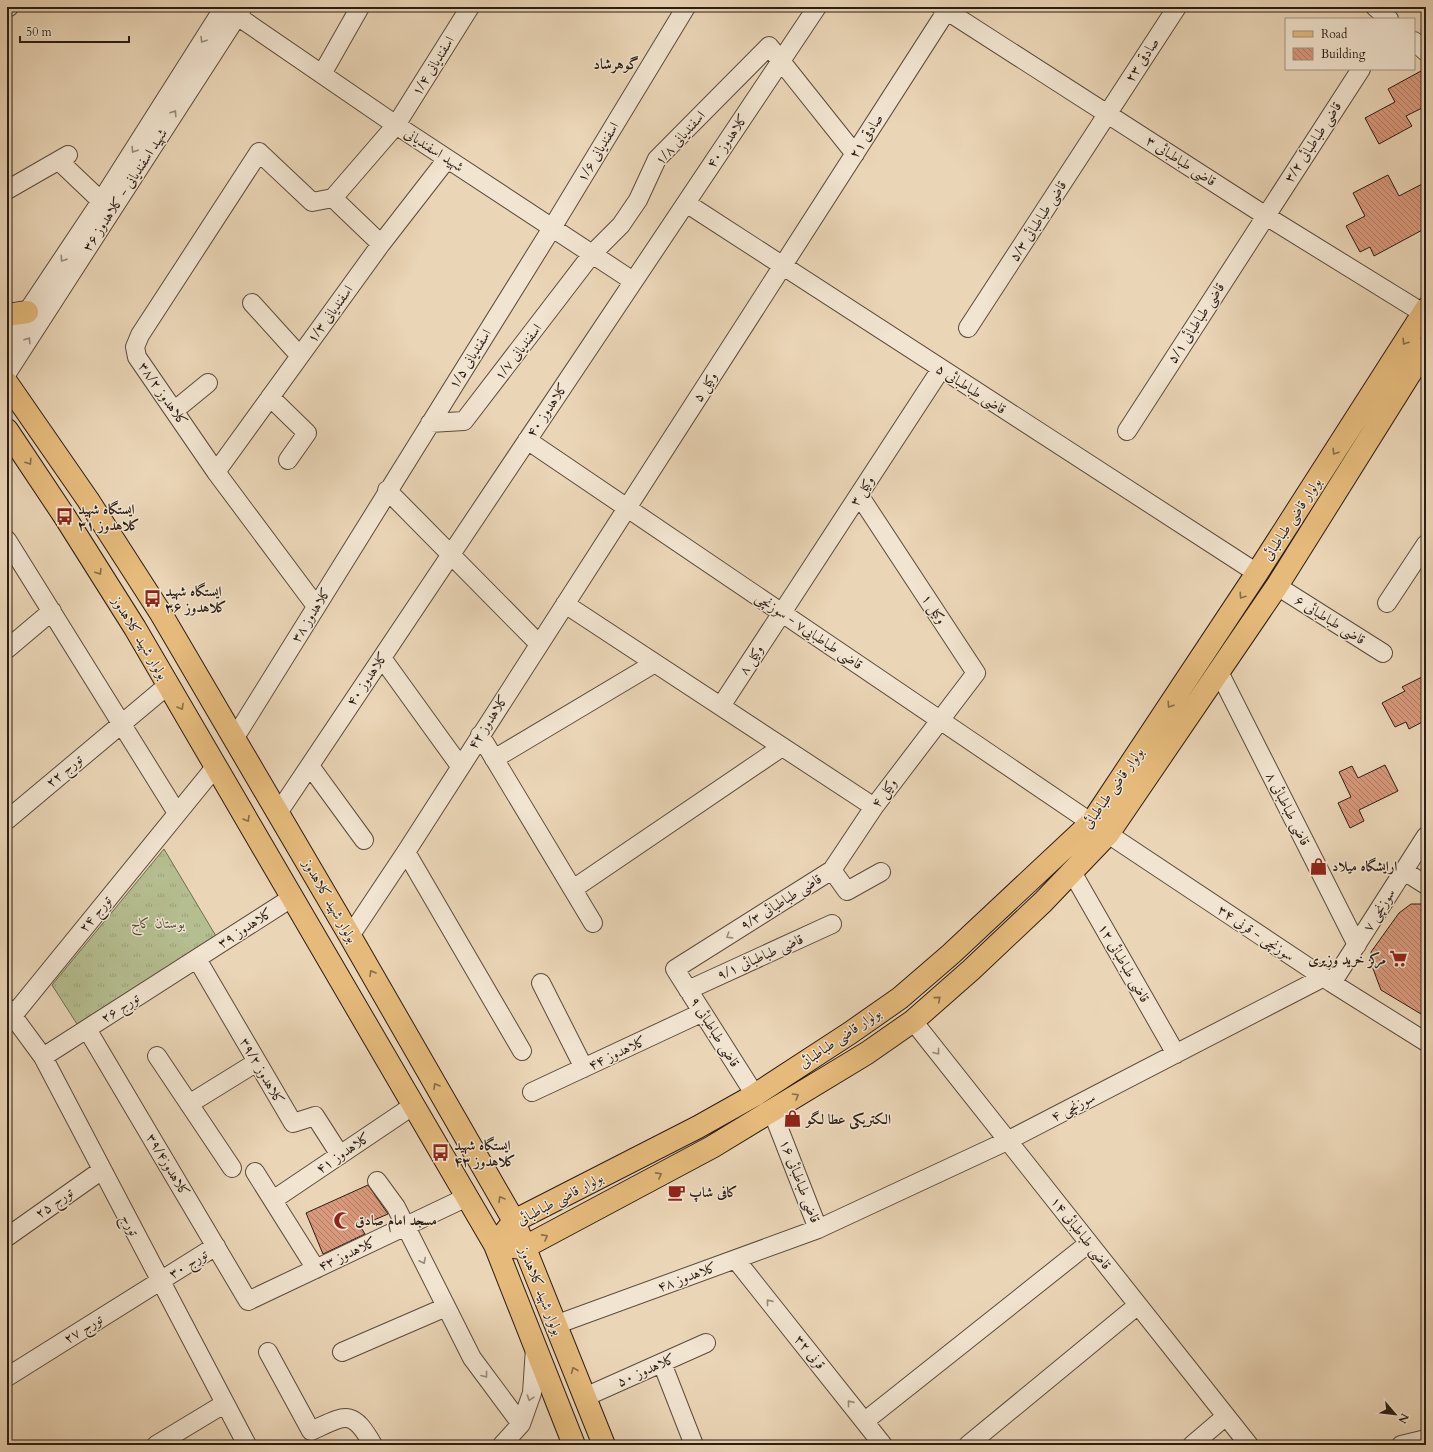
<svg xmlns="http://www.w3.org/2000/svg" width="1433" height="1452" font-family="Cardo,Amiri,serif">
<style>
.grass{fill:url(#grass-tufts);stroke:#706e52}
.building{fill:url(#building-back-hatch);stroke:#2b1d14}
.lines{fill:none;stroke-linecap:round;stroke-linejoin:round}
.minor-casing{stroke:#5b4b3c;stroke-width:20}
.major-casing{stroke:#2b1d14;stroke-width:24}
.minor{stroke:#f1e4d0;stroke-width:18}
.major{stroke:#e5ba7b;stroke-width:22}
.oneway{stroke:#988a7b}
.oneway2{stroke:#886c48}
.labels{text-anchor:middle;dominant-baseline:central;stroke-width:3;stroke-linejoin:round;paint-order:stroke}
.street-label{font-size:14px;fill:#2b1d14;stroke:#f1e4d0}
.poi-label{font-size:14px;font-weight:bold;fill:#2b1d14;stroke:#f1e4d0;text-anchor:start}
.park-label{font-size:14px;font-style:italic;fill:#544d39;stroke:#f1e4d0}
.neighbourhood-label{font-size:15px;font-weight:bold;fill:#2b1d14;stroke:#f1e4d0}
</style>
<defs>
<pattern id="grass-tufts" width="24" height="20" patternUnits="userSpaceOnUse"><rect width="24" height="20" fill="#b5be90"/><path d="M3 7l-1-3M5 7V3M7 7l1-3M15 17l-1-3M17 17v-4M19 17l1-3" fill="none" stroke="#9ca37b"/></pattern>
<pattern id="building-back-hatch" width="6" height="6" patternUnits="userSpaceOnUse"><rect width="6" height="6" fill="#d9997c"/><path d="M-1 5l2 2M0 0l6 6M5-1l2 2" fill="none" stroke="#b07c64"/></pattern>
</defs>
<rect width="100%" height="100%" fill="#ead5b6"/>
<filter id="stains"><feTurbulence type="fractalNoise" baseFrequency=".005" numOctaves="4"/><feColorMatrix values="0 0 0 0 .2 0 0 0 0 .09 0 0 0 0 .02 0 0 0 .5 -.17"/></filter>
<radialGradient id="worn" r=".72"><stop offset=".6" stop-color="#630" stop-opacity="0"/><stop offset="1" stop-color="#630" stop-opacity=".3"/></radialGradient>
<path class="grass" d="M 164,849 L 216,936 L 77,1024 L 52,985 Z"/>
<path class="building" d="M 1421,71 L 1426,80 L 1426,106 L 1406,116 L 1412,126 L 1379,144 L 1365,118 L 1395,102 L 1388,89 Z
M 1388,175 L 1399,196 L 1426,182 L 1426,228 L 1374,256 L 1370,247 L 1360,252 L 1346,226 L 1365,216 L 1353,193 Z
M 1426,675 L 1426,720 L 1409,729 L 1406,722 L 1395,727 L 1382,703 L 1405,691 L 1402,687 Z
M 1385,765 L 1398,791 L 1359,810 L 1364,821 L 1350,828 L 1338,803 L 1351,797 L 1339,772 L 1352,766 L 1358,778 Z
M 1411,904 L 1426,904 L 1426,1017 L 1381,990 L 1372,966 L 1371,952 L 1399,913 Z
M 368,1185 L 388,1214 L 360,1226 L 365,1234 L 323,1254 L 306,1213 Z"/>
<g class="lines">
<defs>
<path id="minor" d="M 224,7 L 396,125 L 633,281
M 941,7 L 1266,216 L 1423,313
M 1375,7 L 1389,19
M 7,8 L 9,7
M 1414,41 L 1426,52
M 322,74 L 360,7
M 59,161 L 101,201
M 7,190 L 68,155
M 333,198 L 396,125 L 470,7
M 333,198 L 381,244
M 686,203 L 1257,573
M 252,303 L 300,356
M 968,328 L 1177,7
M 7,342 L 101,201 L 224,7
M 7,373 L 243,7
M 270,397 L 307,433 L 288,460
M 175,410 L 208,383
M 430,423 L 464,421 L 592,254 L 621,225 L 638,200 L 657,159 L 769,46 L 855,154
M 1127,431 L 1361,69
M 527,440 L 1108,834 L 1332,983 L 1426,1042
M 216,472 L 381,244 L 447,159
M 387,490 L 539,644
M 7,540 L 177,813
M 1277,586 L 1383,653
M 1387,603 L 1426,544
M 565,604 L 874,807
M 316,606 L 216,472 L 137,357 L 135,347 L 140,335 L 259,152 L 312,202 L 333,198
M 7,649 L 52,611
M 382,658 L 460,766
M 1219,672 L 1357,945
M 721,706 L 941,369
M 480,735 L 593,923
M 234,739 L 552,228 L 686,7
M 494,759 L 655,663
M 310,766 L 364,840
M 278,813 L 817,7
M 7,820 L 168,685
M 406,852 L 522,1051
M 832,870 L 847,891 L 881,872
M 1404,871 L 1426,885
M 1072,872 L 1176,1054
M 573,889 L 782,747
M 350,936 L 406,852 L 949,7
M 197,959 L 293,1123 L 315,1116 L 340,1155
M 541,983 L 584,1068
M 1332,983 L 1426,836
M 688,990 L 832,924
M 7,1008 L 43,1057 L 247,1445
M 913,1021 L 1249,1445
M 7,1023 L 216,766
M 87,1029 L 248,1301 L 467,1197
M 157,1056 L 232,1168
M 43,1057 L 293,897
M 532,1092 L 701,1013
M 755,1095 L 675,969 L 832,870 L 874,807 L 976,673 L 859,495
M 189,1104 L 257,1062
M 772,1111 L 818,1229
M 255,1172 L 316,1269
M 377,1181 L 396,1207 L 472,1358 L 521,1424
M 273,1200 L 414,1105
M 7,1237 L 102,1170
M 736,1260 L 883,1445
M 555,1325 L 818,1229 L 1007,1141 L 1324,977
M 268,1352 L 311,1431 C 346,1415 352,1408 373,1445
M 342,1352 L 446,1307
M 662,1363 L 694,1445
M 7,1377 L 216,1246
M 585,1397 L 706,1343
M 865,1421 L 1089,1243
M 156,1445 L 224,1404
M 502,1445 L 521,1424 L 532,1393 L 535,1348
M 968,1445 L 1138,1305
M 1192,1445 L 1226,1416
M 1401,1445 L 1426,1439"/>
<path id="major" d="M 7,315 L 27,312
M 7,383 L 88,500 L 160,612 L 350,936 L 514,1221 L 604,1445
M 7,430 L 65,517 L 135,628 L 495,1245 L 574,1445
M 495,1245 L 514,1221 L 698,1127 L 755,1095 L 850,1033 L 900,998 L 951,954 L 1092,822 L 1257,573 L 1426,309
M 495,1245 L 523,1248 L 712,1147 L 867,1053 L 913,1021 L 971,970 L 1043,902 L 1108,834 L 1277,586 L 1426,348"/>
</defs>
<use href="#minor" class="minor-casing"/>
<use href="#major" class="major-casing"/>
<use href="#minor" class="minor"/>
<use href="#major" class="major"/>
</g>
<defs><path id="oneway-chevron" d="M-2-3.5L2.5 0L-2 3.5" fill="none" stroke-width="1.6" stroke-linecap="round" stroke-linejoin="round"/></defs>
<g class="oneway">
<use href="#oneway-chevron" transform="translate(203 40) rotate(122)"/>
<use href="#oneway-chevron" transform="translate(174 113) rotate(-57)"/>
<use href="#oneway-chevron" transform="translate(134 150) rotate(122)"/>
<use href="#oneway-chevron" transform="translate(63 259) rotate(124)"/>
<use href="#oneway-chevron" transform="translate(28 340) rotate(-57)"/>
<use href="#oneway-chevron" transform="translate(729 936) rotate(148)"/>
<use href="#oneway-chevron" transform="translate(937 1052) rotate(52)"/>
<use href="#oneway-chevron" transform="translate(423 1261) rotate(63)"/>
<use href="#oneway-chevron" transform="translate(769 1302) rotate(-129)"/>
<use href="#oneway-chevron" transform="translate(485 1375) rotate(53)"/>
<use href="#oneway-chevron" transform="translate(530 1398) rotate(108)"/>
<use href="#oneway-chevron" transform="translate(850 1403) rotate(-129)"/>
</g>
<g class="oneway2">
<use href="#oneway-chevron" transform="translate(1405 342) rotate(123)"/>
<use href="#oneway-chevron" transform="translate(1335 452) rotate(123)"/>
<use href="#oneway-chevron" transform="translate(29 462) rotate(57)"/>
<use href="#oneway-chevron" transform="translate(99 572) rotate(58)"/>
<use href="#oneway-chevron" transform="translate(1242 596) rotate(124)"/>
<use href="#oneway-chevron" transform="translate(1170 705) rotate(124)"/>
<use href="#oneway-chevron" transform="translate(181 707) rotate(60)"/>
<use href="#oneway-chevron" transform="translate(247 819) rotate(59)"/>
<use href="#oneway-chevron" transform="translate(372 973) rotate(-120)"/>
<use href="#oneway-chevron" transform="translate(938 999) rotate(-41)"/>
<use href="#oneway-chevron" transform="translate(436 1086) rotate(-120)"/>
<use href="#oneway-chevron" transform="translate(796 1096) rotate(-31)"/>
<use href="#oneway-chevron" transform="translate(659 1175) rotate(-28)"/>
<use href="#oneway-chevron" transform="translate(501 1199) rotate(-120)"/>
<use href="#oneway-chevron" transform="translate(545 1237) rotate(-28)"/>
<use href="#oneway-chevron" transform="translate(574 1370) rotate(-112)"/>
</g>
<defs>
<symbol id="bus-bare" viewBox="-9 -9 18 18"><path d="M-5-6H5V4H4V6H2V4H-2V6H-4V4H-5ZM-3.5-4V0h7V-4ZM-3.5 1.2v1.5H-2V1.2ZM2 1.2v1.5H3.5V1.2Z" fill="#8f2418" stroke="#f1e4d0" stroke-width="2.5" paint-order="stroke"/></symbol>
<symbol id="shop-bare" viewBox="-9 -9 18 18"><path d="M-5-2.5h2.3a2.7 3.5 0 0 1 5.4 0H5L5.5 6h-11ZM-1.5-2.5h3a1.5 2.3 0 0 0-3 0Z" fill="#8f2418" stroke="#f1e4d0" stroke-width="2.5" paint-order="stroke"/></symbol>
<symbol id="supermarket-bare" viewBox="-9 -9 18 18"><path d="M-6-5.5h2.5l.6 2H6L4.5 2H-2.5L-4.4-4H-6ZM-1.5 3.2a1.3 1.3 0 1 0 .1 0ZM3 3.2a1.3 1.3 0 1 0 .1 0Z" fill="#8f2418" stroke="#f1e4d0" stroke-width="2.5" paint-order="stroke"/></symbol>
<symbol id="cafe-bare" viewBox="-9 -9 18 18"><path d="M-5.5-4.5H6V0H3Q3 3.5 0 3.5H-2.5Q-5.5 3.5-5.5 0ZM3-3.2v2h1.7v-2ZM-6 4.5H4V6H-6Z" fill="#8f2418" stroke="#f1e4d0" stroke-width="2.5" paint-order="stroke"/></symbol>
<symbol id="mosque-bare" viewBox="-9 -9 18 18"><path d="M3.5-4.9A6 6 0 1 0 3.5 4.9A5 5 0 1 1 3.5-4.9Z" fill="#8f2418" stroke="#f1e4d0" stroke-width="2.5" paint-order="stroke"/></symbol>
</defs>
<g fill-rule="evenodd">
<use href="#bus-bare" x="52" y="504" width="25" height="25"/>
<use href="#bus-bare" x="140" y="586" width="25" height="25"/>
<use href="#shop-bare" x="1306" y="854" width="25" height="25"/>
<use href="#supermarket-bare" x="1386" y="946" width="25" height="25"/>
<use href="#shop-bare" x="780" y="1106" width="25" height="25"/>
<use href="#bus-bare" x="428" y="1140" width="25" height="25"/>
<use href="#cafe-bare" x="664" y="1180" width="25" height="25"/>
<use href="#mosque-bare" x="330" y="1208" width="25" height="25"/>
</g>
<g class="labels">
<g class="street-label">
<text transform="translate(1142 60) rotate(-57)">صادقی ۲۳</text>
<text transform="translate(433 66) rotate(-58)">اسفندیانی ۱/۴</text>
<text transform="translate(866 136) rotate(-57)">صادقی ۲۱</text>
<text transform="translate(680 138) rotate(-48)">اسفندیانی ۱/۸</text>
<text transform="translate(727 141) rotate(-56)">کلاهدوز ۴۰</text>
<text transform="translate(1313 142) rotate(-57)">قاضی طباطبائی ۳/۲</text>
<text transform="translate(434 150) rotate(33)">شهید اسفندیانی</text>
<text transform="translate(598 152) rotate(-59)">اسفندیانی ۱/۶</text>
<text transform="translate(1181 161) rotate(33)">قاضی طباطبائی ۳</text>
<text transform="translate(125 190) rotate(-57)">شهید اسفندیانی - کلاهدوز ۳۶</text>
<text transform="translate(1038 221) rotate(-57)">قاضی طباطبائی ۵/۳</text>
<text transform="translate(330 314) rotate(-54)">اسفندیانی ۱/۳</text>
<text transform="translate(1196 323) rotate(-57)">قاضی طباطبائی ۵/۱</text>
<text transform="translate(518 352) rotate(-52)">۱/۷ اسفندیانی</text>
<text transform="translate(470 359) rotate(-58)">اسفندیانی ۱/۵</text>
<text transform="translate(705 387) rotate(-57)">وکيل ۵</text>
<text transform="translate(971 389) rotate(33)">قاضی طباطبائی ۵</text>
<text transform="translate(163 394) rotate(55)">کلاهدوز ۳۸/۲</text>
<text transform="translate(547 410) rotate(-56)">کلاهدوز ۴۰</text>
<text transform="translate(862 491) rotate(-57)">وکيل ۳</text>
<text transform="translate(1292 519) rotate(-57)">بولوار قاضی طباطبائی</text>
<text transform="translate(934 609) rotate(57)">وکيل ۱</text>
<text transform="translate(311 615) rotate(-58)">کلاهدوز ۳۸</text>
<text transform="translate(1330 620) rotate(32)">قاضی طباطبائی ۶</text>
<text transform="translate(809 631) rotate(34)">قاضی طباطبایی۷ - سوزنچی</text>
<text transform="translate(140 638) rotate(59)">بولوار شهید کلاهدوز</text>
<text transform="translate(751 660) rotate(-57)">وکيل ۸</text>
<text transform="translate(367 679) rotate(-56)">کلاهدوز ۴۰</text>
<text transform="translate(488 722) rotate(-57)">کلاهدوز ۴۲</text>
<text transform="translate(64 771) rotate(-40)">تورج ۲۲</text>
<text transform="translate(1113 788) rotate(-55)">بولوار قاضی طباطبائی</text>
<text transform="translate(884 793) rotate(-54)">وکيل ۴</text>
<text transform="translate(1288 809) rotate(63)">قاضی طباطبائی ۸</text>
<text transform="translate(330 901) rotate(60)">بولوار شهید کلاهدوز</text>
<text transform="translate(781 902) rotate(-32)">قاضی طباطبائی ۹/۳</text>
<text transform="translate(1379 910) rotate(-58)">سوزنچی ۷</text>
<text transform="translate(95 914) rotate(-51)">تورج ۲۴</text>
<text transform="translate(245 928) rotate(-33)">کلاهدوز ۳۹</text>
<text transform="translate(1256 933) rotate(34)">سوزنچی - قرنی ۳۴</text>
<text transform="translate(760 957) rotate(-24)">قاضی طباطبائی ۹/۱</text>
<text transform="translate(1124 963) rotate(60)">قاضی طباطبائی ۱۲</text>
<text transform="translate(120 1008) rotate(-33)">تورج ۲۶</text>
<text transform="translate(715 1032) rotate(58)">قاضی طباطبائی ۹</text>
<text transform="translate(840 1038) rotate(-34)">بولوار قاضی طباطبائی</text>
<text transform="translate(617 1053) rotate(-25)">کلاهدوز ۴۴</text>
<text transform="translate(262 1071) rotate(60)">کلاهدوز ۳۹/۲</text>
<text transform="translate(1073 1107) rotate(-27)">سوزنچی ۴</text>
<text transform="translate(343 1153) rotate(-34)">کلاهدوز ۴۱</text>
<text transform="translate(168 1165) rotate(59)">کلاهدوز۳۹/۴</text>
<text transform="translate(800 1181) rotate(69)">قاضی طباطبائی ۱۶</text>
<text transform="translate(560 1199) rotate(-28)">بولوار قاضی طباطبائی</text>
<text transform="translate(54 1203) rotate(-35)">تورج ۲۵</text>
<text transform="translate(130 1225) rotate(62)">تورج</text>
<text transform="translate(1081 1233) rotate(52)">قاضی طباطبائی ۱۴</text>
<text transform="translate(347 1254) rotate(-25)">کلاهدوز ۴۳</text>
<text transform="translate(188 1264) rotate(-32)">تورج ۳۰</text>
<text transform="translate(687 1277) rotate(-20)">کلاهدوز ۴۸</text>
<text transform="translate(541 1291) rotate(68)">بولوار شهید کلاهدوز</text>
<text transform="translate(83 1329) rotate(-32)">تورج ۲۷</text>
<text transform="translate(810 1352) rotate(51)">قرنی ۳۲</text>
<text transform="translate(646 1370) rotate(-24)">کلاهدوز ۵۰</text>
</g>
<g class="poi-label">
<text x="78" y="509">ایستگاه شهید<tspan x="78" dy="16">کلاهدوز ۳۱</tspan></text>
<text x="165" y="591">ایستگاه شهید<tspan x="165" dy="16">کلاهدوز ۳۶</tspan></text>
<text x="1332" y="866">ارايشگاه ميلاد</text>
<text x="1386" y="959" text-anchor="end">مرکز خرید وزیری</text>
<text x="806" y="1119">الکتریکی عطا لگو</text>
<text x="454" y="1145">ایستگاه شهید<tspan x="454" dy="16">کلاهدوز ۴۳</tspan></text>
<text x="689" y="1192">کافی شاپ</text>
<text x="355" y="1220">مسجد امام صادق</text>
</g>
<g class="park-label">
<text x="158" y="923">بوستان کاج</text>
</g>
<g class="neighbourhood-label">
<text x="616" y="64">گوهرشاد</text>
</g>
</g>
<rect width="1433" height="1452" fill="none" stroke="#ead5b6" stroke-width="24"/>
<rect x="8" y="8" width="1417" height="1436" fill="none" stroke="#2b1d14" stroke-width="2"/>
<rect x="12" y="12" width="1409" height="1428" fill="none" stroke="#2b1d14"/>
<rect x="1285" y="18" width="130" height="52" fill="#f1e4d0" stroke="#a29485"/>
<rect x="1293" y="31" width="20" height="6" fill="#e5ba7b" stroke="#a29485"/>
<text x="1321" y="38" font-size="12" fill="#2b1d14">Road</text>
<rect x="1293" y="48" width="20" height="12" fill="url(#building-back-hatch)" stroke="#a29485"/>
<text x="1321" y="58" font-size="12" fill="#2b1d14">Building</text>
<g transform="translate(1395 1414) rotate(118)" stroke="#f1e4d0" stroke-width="3" paint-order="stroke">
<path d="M0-3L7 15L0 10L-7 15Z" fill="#2b1d14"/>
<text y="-6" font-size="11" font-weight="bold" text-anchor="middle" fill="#2b1d14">N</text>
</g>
<path d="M20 36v6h109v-6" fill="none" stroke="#2b1d14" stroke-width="2"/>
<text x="26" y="36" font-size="12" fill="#2b1d14" stroke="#f1e4d0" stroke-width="3" paint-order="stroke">50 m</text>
<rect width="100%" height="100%" filter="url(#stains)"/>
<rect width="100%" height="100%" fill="url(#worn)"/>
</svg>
